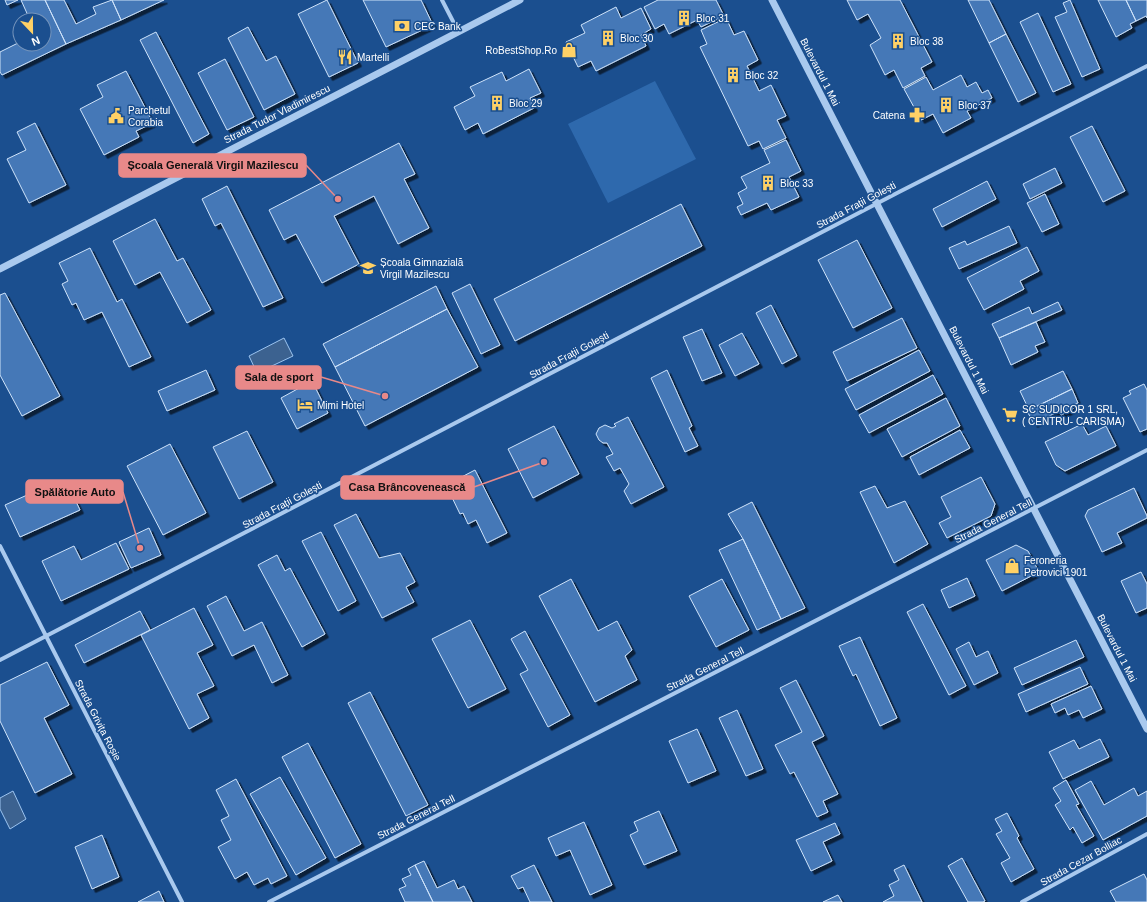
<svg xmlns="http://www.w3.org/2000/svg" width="1147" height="902" font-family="Helvetica,sans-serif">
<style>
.green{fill:#2e69ad}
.water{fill:#3c6290;stroke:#9cc4f0}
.building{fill:#4478b7;stroke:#cfe3fa;filter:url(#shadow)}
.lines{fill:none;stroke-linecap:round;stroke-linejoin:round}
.minor{stroke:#a9c9ee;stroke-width:4}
.tertiary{stroke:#a9c9ee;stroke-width:7}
.labels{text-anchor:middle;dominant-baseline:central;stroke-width:3;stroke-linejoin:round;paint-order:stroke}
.poi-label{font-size:10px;fill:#fff;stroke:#1b4f8f;text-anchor:start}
.street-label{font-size:10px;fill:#fff;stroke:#1b4f8f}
.leader{fill:none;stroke:#e88989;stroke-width:1.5}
.callout-dot{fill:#e88989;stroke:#1b4f8f;stroke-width:1.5}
.callout{fill:#e88989;stroke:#e88989;stroke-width:1.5}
.callout-label{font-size:11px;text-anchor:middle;font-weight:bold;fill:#111}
</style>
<defs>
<filter id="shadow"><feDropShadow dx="3.5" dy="3.5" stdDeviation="0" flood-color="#0009"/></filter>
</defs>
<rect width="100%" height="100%" fill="#1b4f8f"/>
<path class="green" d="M 655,81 L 696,159 L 608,203 L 568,124 Z"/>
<path class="water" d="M 284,338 L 293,356 L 257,373 L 249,356 Z
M 13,791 L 26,819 L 10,829 L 0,809 L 0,798 Z"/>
<path class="building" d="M 5,0 L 18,0 L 7,5 Z
M 21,0 L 45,0 L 66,44 L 2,75 L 0,72 L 0,52 L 20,42 L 20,44 L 44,44 L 44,20 L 30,20 Z
M 45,0 L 64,0 L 76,24 L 96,14 L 93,7 L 112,0 L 121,20 L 66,44 Z
M 112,0 L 164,0 L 121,20 Z
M 327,0 L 358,63 L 329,77 L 298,14 Z
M 363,0 L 421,0 L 433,25 L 386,47 Z
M 658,0 L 716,0 L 724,16 L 701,27 L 697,20 L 669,34 L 664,24 L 655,29 L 644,7 Z
M 847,0 L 900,0 L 932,62 L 921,68 L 925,76 L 903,88 L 894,70 L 885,75 L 870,45 L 881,38 L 868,14 L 857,20 Z
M 968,0 L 989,0 L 1006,34 L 989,43 Z
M 1070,0 L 1100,69 L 1082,77 L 1055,17 L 1067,12 L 1063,3 Z
M 1098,0 L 1126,0 L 1136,21 L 1130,24 L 1132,28 L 1116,37 Z
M 1126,0 L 1147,0 L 1147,18 L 1146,16 L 1136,21 Z
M 616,7 L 621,18 L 641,8 L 651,29 L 641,35 L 646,46 L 596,71 L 591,61 L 578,67 L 566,42 L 585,33 L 581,25 Z
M 1038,13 L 1071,84 L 1053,92 L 1020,22 Z
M 726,18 L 734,35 L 744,31 L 758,60 L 747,66 L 759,91 L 771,85 L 786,116 L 777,120 L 786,138 L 763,149 L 759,141 L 748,146 L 700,47 L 707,44 L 701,30 Z
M 248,27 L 266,61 L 276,56 L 295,94 L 264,110 L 228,38 Z
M 156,32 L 209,134 L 193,143 L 140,40 Z
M 1006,34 L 1036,93 L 1018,102 L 989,43 Z
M 225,59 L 254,117 L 227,130 L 198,73 Z
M 529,69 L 541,93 L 530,98 L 534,108 L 483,134 L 478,123 L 465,130 L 454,107 L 475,96 L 470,87 L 502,72 L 506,81 Z
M 126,71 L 153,123 L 136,131 L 139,137 L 104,155 L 80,109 L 103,97 L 97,85 Z
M 961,75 L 967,87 L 976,82 L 982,93 L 988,90 L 992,98 L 967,111 L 971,118 L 943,133 L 933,114 L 921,120 L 904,89 L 926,77 L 933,90 Z
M 35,123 L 66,185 L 29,203 L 7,159 L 26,150 L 17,132 Z
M 1092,126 L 1125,191 L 1103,202 L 1070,137 Z
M 786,140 L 801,171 L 789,177 L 799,197 L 771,210 L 767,203 L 741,215 L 737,207 L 743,204 L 738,193 L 747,188 L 741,177 L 770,163 L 764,150 Z
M 399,143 L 415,174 L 404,179 L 429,228 L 398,244 L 374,196 L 334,216 L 359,264 L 322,283 L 296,234 L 284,240 L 269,210 Z
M 1055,168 L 1062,183 L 1030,199 L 1023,184 Z
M 987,181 L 996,199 L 942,227 L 933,209 Z
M 227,186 L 283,298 L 263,307 L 221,223 L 215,226 L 202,199 Z
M 1045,194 L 1059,224 L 1042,232 L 1027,203 Z
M 681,204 L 702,246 L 515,341 L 494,299 Z
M 155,219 L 177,261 L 183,258 L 211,310 L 187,323 L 160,272 L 135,285 L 113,241 Z
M 1009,226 L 1017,243 L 959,269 L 949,248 L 965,241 L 967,245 Z
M 857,240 L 892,308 L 853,328 L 818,260 Z
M 1027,247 L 1039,271 L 1020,281 L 1024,289 L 984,310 L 967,278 Z
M 90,248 L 117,302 L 122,299 L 151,357 L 129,367 L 102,312 L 84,320 L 76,303 L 72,305 L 62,284 L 68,281 L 59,263 Z
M 470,284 L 500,345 L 481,354 L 452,293 Z
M 436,286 L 447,309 L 335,367 L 323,344 Z
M 5,293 L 60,396 L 22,416 L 0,375 L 0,295 Z
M 1058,302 L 1062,310 L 999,338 L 992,324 L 1029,307 L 1032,314 Z
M 771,305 L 797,356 L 782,364 L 756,313 Z
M 447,309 L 478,367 L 365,426 L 335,367 Z
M 902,318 L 917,348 L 847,381 L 833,352 Z
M 1036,322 L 1045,342 L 1035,346 L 1038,352 L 1011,365 L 999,338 Z
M 702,329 L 722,373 L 702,381 L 683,337 Z
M 742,333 L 759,364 L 735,376 L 719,345 Z
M 919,350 L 930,371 L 856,410 L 845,389 Z
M 206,370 L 215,390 L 167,411 L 158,391 Z
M 667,370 L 692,426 L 689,428 L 698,446 L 685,452 L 651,378 Z
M 1063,371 L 1072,389 L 1029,410 L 1020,391 Z
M 933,375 L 943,394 L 869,433 L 859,415 Z
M 312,381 L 328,413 L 297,429 L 281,398 Z
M 1144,384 L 1147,390 L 1147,429 L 1140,432 L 1123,398 L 1131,394 L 1129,391 Z
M 1072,389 L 1078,403 L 1072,406 L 1073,409 L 1061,415 L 1059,411 L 1034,424 L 1027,411 Z
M 946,398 L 960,426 L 902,457 L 887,429 Z
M 628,417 L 664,487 L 631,504 L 624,491 L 629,484 L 620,468 L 614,471 L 606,457 L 613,454 L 607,443 L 603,443 L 599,440 L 596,434 L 599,428 L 605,425 L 612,428 L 616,426 L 614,424 Z
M 1082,424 L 1088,435 L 1106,426 L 1116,446 L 1065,471 L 1056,465 L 1045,442 Z
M 554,426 L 579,474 L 533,498 L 508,449 Z
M 960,430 L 970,448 L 919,475 L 910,457 Z
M 247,431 L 273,482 L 239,499 L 213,447 Z
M 170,444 L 206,513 L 163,535 L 127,466 Z
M 475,470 L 507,533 L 487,543 L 476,520 L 468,524 L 463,513 L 460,514 L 447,487 L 453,484 L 452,482 Z
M 981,477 L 995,504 L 991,516 L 947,538 L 939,523 L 951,517 L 941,497 Z
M 56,482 L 61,493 L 70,489 L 80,510 L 20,537 L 5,505 Z
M 875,486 L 887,508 L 905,501 L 928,544 L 894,563 L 860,492 Z
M 1134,488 L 1147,516 L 1147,518 L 1117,533 L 1122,543 L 1102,552 L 1085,516 L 1088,510 Z
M 752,502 L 805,608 L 781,619 L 743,539 L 728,514 Z
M 356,514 L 379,558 L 400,553 L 415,582 L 406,587 L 414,602 L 382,618 L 334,525 Z
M 149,528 L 161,555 L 131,568 L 119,542 Z
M 321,532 L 356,601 L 338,611 L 302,541 Z
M 743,539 L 781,619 L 757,630 L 719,550 Z
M 116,543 L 129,569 L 61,601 L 42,561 L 74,546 L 81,560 Z
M 1016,545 L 1028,551 L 1039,572 L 1002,591 L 986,560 Z
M 277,555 L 285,571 L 290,568 L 325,634 L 302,647 L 258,565 Z
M 1141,572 L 1147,584 L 1147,608 L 1136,613 L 1121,581 Z
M 967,578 L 975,596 L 949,608 L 941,590 Z
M 571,579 L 598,631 L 617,621 L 632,650 L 625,656 L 637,680 L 595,702 L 539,596 Z
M 722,579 L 749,630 L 716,647 L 689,596 Z
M 226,596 L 244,631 L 262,622 L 288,675 L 272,683 L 254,645 L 232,656 L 207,606 Z
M 923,604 L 966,686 L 949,695 L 907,612 Z
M 194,608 L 213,645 L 197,653 L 214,686 L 197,694 L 209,718 L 189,729 L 141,635 Z
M 140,611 L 150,630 L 84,663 L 75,645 Z
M 470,620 L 506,689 L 468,708 L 432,639 Z
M 525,631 L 570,715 L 548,727 L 520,674 L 528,670 L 511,639 Z
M 860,637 L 897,718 L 880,726 L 856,674 L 853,676 L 839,646 Z
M 1076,640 L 1084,657 L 1022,685 L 1014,668 Z
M 969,642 L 976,657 L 988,651 L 998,673 L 974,685 L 956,649 Z
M 47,662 L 69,705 L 44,718 L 72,774 L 35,793 L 0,721 L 0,685 Z
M 1080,667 L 1088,684 L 1026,712 L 1018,694 Z
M 796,680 L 824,736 L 812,742 L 838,794 L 823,801 L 828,812 L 817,817 L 794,772 L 790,774 L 775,745 L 802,732 L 780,688 Z
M 1091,686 L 1102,709 L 1083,718 L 1079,710 L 1068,715 L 1065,708 L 1055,713 L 1051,704 Z
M 370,692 L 428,805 L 406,816 L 348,703 Z
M 737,710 L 763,769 L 746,776 L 719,718 Z
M 697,729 L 716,771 L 688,783 L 669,741 Z
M 1100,739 L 1109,757 L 1063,779 L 1049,752 L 1074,740 L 1079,749 Z
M 308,743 L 361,844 L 335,858 L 282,757 Z
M 280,777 L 326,858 L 296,875 L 250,794 Z
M 236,779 L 287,876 L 271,884 L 268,878 L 254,885 L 247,872 L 235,879 L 218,847 L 231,840 L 221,820 L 229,816 L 216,790 Z
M 1066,780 L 1079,804 L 1076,805 L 1094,836 L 1082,843 L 1073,827 L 1070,830 L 1055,805 L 1061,801 L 1053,788 Z
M 1091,781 L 1104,805 L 1134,788 L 1138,796 L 1147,791 L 1147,816 L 1103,840 L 1075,790 Z
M 659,811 L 677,851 L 644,865 L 630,835 L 638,831 L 634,822 Z
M 1007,813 L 1019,836 L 1017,838 L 1034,869 L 1011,882 L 1001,863 L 1010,858 L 996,834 L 1002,831 L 995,819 Z
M 584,822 L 612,885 L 590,895 L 570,850 L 556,856 L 548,838 Z
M 835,823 L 840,834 L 823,842 L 832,861 L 811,871 L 796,840 Z
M 102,835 L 119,877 L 92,889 L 75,847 Z
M 962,858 L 985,901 L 983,902 L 968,902 L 948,866 Z
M 424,861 L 437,888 L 454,880 L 458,889 L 464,886 L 472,902 L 433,902 L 415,865 Z
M 415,865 L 433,902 L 405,902 L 399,889 L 406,886 L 402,879 L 411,875 L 408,869 Z
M 534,865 L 552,902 L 530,902 L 523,887 L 518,889 L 511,876 Z
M 904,865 L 922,902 L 883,902 L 894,896 L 889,885 L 899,880 L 894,870 Z
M 1144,874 L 1147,880 L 1147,902 L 1116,902 L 1110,891 Z
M 159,891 L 164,902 L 138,902 Z
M 838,895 L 842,902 L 823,902 Z"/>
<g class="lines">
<path class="minor" d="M 442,0 L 458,31
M 0,546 L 182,902
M 0,660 L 899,192 L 1147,66
M 269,902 L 1147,450
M 1022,902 L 1147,834"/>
<path class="tertiary" d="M 772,0 L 1147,729
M 0,269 L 520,0"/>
</g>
<defs>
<symbol id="building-bare" viewBox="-9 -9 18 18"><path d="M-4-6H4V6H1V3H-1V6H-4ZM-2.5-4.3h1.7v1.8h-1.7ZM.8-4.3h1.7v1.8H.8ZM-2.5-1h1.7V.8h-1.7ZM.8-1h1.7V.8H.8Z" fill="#ffd166" stroke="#1b4f8f" stroke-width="2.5" paint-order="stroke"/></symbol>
<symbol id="bank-bare" viewBox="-9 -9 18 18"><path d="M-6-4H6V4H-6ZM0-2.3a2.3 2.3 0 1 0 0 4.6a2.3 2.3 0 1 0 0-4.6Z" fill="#ffd166" stroke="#1b4f8f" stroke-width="2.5" paint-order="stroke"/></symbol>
<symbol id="shop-bare" viewBox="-9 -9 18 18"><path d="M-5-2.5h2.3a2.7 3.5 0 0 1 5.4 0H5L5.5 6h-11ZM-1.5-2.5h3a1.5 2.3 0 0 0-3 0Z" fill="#ffd166" stroke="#1b4f8f" stroke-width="2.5" paint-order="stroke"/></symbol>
<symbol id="restaurant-bare" viewBox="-9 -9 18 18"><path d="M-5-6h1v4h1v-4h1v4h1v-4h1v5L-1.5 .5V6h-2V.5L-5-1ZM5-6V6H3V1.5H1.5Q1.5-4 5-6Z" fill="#ffd166" stroke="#1b4f8f" stroke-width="2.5" paint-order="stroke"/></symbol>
<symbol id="pharmacy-bare" viewBox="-9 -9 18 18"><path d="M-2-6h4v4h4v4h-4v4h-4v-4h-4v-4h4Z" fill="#ffd166" stroke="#1b4f8f" stroke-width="2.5" paint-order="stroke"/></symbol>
<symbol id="civic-bare" viewBox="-9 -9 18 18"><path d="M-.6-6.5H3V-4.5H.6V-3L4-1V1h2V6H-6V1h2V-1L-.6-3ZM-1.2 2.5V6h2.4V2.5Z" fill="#ffd166" stroke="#1b4f8f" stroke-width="2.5" paint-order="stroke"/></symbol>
<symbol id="school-bare" viewBox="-9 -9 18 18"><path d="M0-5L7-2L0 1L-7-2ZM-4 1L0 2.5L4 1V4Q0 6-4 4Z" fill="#ffd166" stroke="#1b4f8f" stroke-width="2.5" paint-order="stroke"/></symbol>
<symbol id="hotel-bare" viewBox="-9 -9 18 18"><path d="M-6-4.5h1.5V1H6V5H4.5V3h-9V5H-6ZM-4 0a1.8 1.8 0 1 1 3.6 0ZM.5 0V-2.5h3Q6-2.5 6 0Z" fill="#ffd166" stroke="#1b4f8f" stroke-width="2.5" paint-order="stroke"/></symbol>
<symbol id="supermarket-bare" viewBox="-9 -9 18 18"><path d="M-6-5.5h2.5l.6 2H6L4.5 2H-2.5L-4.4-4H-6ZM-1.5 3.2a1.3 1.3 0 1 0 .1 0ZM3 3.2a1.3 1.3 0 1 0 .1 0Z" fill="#ffd166" stroke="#1b4f8f" stroke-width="2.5" paint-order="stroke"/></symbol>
</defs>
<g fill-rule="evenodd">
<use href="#building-bare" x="673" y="7" width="22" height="22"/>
<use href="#bank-bare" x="391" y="15" width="22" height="22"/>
<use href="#building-bare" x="597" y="27" width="22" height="22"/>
<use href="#building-bare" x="887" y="30" width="22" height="22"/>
<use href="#shop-bare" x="558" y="39" width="22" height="22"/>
<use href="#restaurant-bare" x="334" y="46" width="22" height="22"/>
<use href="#building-bare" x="722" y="64" width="22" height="22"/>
<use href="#building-bare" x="486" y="92" width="22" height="22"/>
<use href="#building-bare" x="935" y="94" width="22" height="22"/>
<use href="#pharmacy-bare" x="906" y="104" width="22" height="22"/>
<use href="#civic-bare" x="105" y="105" width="22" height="22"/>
<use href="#building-bare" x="757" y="172" width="22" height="22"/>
<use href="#school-bare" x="357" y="257" width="22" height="22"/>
<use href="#hotel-bare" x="294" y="394" width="22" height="22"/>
<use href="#supermarket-bare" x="999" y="404" width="22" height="22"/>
<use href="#shop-bare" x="1001" y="555" width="22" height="22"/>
</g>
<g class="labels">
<g class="poi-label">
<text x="696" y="18">Bloc 31</text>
<text x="414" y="26">CEC Bank</text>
<text x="620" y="38">Bloc 30</text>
<text x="910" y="41">Bloc 38</text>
<text x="557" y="50" text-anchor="end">RoBestShop.Ro</text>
<text x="357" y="57">Martelli</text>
<text x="745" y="75">Bloc 32</text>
<text x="509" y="103">Bloc 29</text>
<text x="958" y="105">Bloc 37</text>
<text x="128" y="110">Parchetul<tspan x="128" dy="12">Corabia</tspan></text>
<text x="905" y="115" text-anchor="end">Catena</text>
<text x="780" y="183">Bloc 33</text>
<text x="380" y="262">Școala Gimnazială<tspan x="380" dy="12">Virgil Mazilescu</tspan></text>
<text x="317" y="405">Mimi Hotel</text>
<text x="1022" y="409">SC SUDICOR 1 SRL,<tspan x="1022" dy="12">( CENTRU- CARISMA)</tspan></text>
<text x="1024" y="560">Feroneria<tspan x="1024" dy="12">Petrovici 1901</tspan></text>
</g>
<g class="street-label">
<text transform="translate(820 72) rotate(63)">Bulevardul 1 Mai</text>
<text transform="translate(277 114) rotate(-27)">Strada Tudor Vladimirescu</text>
<text transform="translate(856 205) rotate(-28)">Strada Frații Golești</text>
<text transform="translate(569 355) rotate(-28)">Strada Frații Golești</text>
<text transform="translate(969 360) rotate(63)">Bulevardul 1 Mai</text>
<text transform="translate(282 505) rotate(-28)">Strada Frații Golești</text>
<text transform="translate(993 521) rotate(-27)">Strada General Tell</text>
<text transform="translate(1117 648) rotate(63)">Bulevardul 1 Mai</text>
<text transform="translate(705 669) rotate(-27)">Strada General Tell</text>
<text transform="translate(98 720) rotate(63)">Strada Grivița Roșie</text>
<text transform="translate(416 817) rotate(-27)">Strada General Tell</text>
<text transform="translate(1081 861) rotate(-29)">Strada Cezar Bolliac</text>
</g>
</g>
<path class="leader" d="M338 199L306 165M385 396L321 377M544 462L474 487M140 548L123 492"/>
<g class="callout-dot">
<circle cx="338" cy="199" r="4"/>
<circle cx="385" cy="396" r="4"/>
<circle cx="544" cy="462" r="4"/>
<circle cx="140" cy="548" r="4"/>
</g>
<g class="callout">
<rect x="119" y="154" width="187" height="23" rx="4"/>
<rect x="236" y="366" width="85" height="23" rx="4"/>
<rect x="341" y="476" width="133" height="23" rx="4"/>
<rect x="26" y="480" width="97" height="23" rx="4"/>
</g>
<g class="callout-label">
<text x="213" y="169">Școala Generală Virgil Mazilescu</text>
<text x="279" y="381">Sala de sport</text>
<text x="407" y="491">Casa Brâncovenească</text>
<text x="75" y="496">Spălătorie Auto</text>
</g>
<g transform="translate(32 32) rotate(158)"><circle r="19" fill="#1b4f8f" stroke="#7695bc"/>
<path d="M0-3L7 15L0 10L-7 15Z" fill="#ffd166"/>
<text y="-6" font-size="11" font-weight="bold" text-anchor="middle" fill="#ffffff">N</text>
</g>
</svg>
